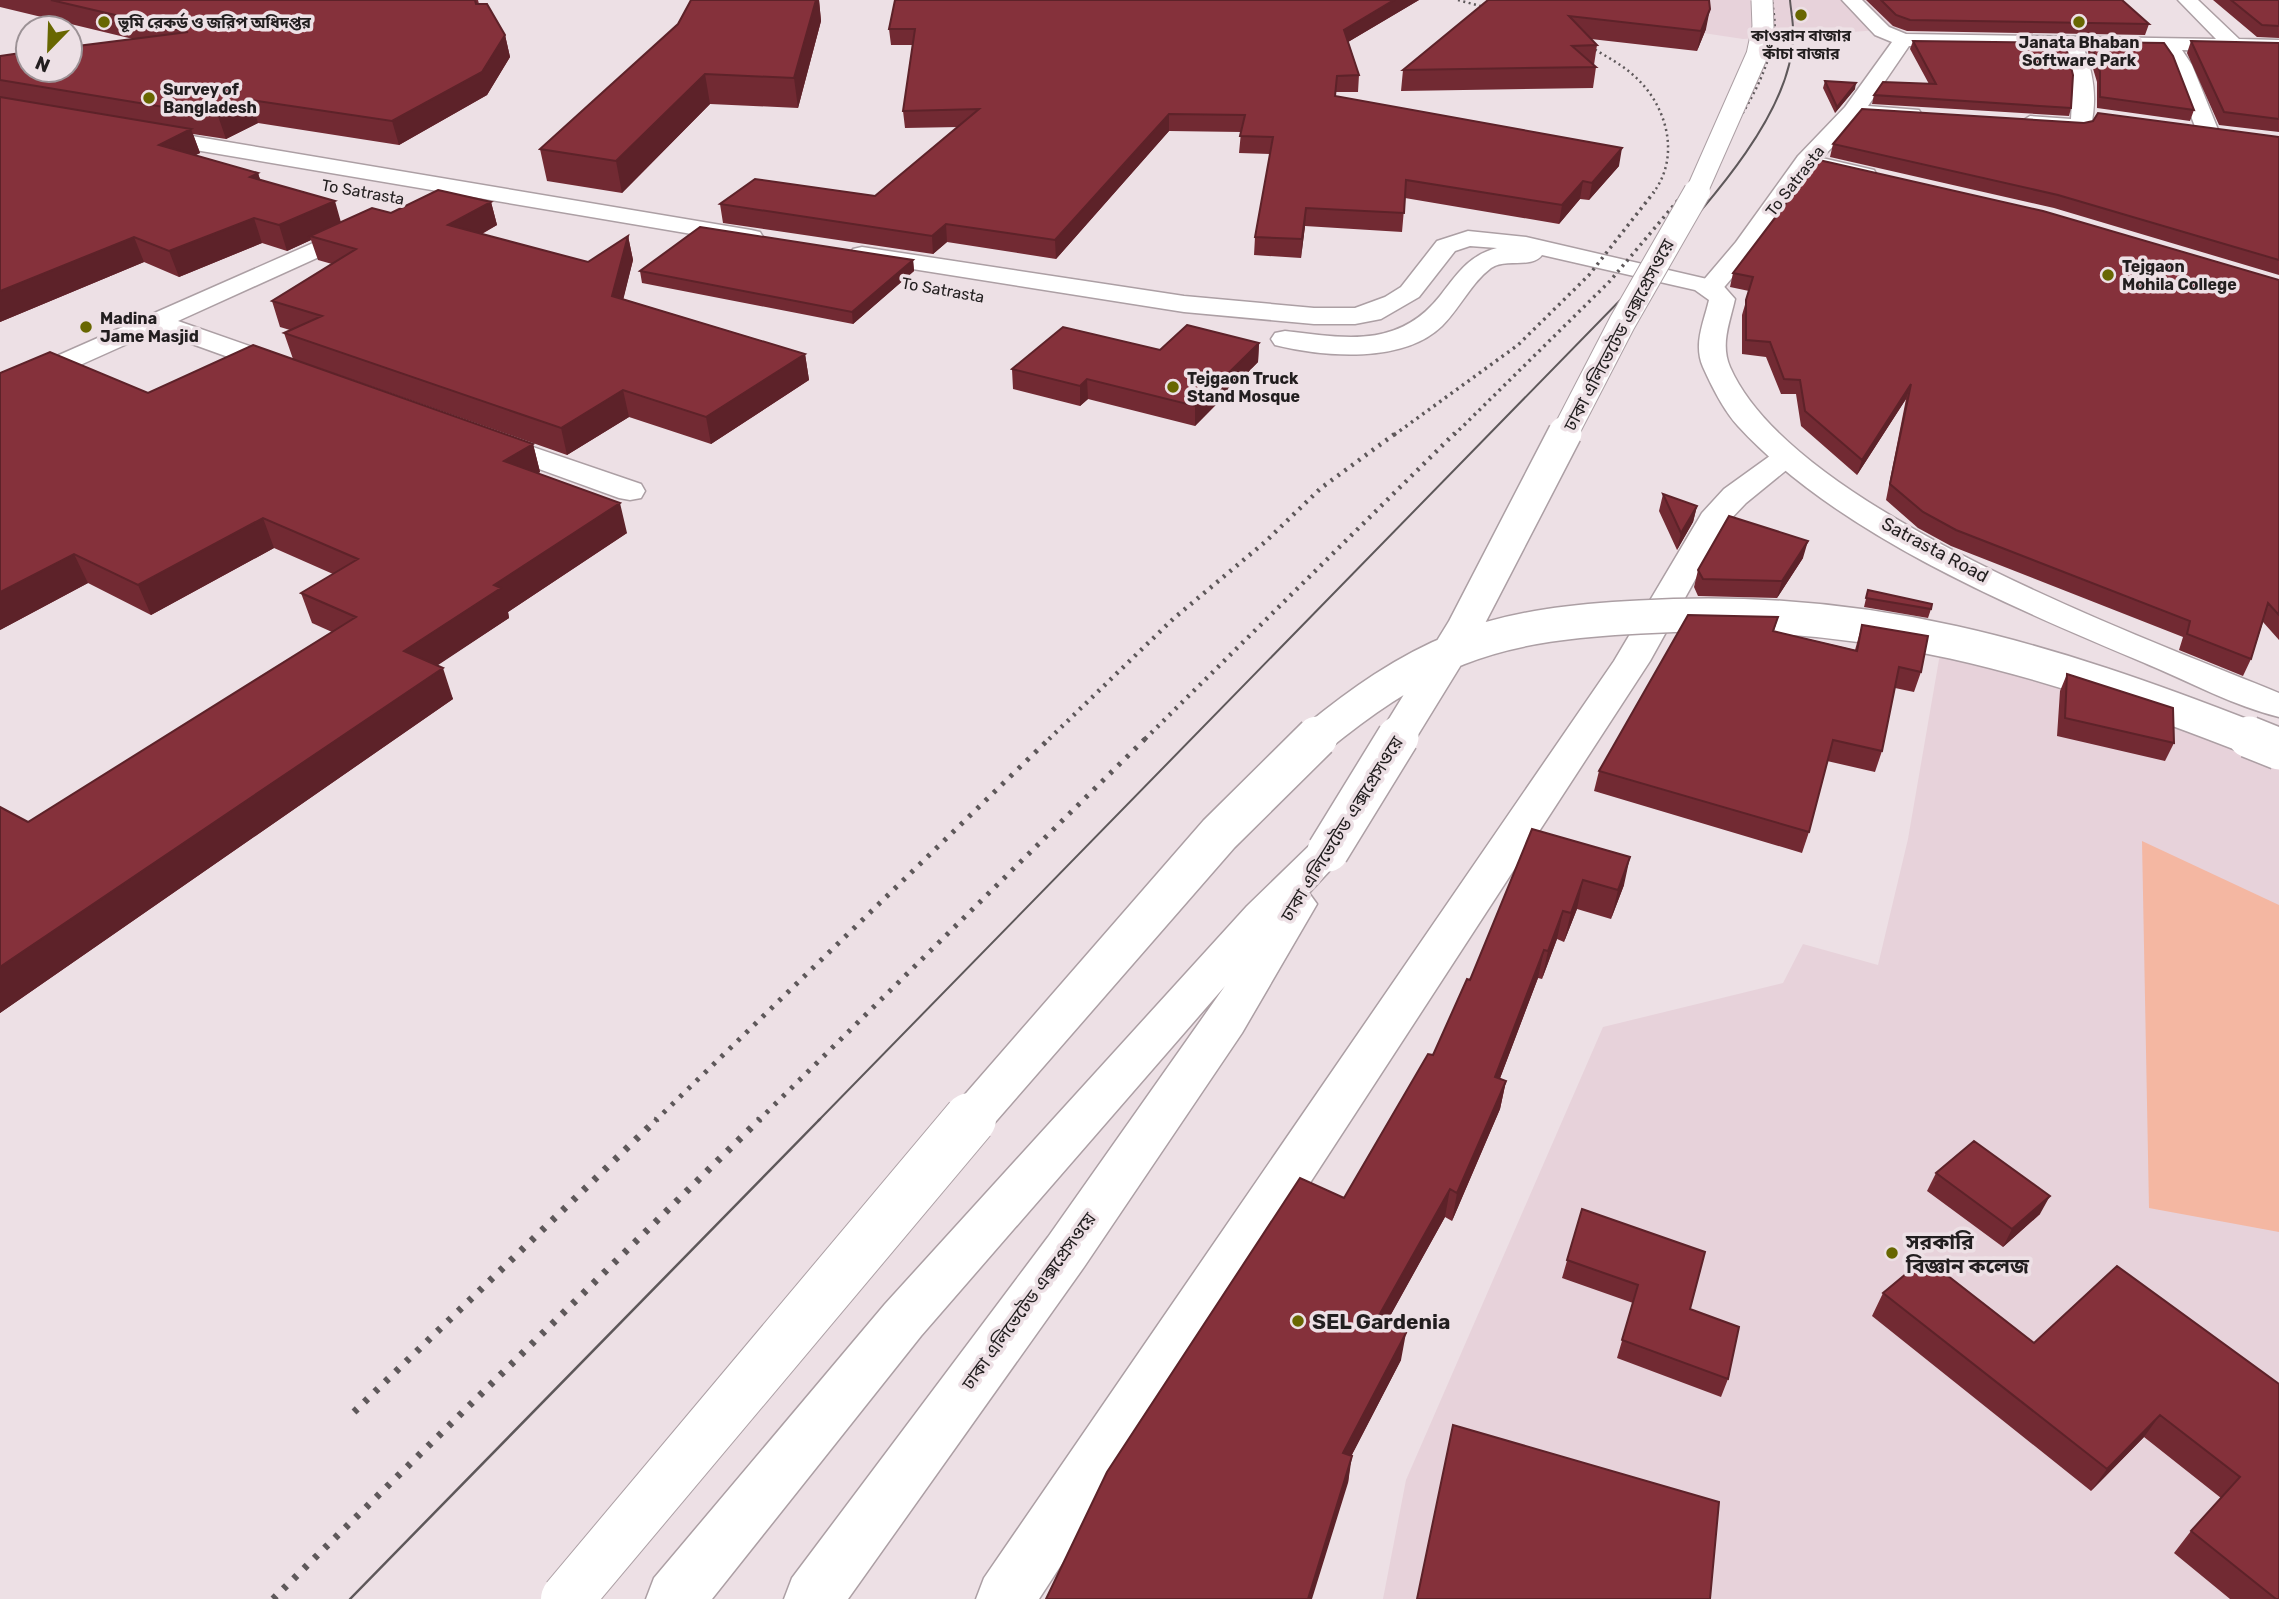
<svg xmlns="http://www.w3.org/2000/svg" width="2279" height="1599" font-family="Rubik,'Noto Sans Bengali',sans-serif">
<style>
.built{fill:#e7d2da}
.green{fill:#f4b7a2}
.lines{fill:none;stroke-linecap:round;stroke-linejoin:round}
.street-casing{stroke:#ac9fa4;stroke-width:3}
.secondary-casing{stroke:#ac9fa4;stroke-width:3}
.highway-casing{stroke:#ac9fa4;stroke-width:3}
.street{fill:#fff;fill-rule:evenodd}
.secondary{fill:#fff;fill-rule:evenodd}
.highway{fill:#fff;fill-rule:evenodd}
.tram-far1{stroke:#5e585a;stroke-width:2}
.tram{stroke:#5e585a;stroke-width:2.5}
.rail-far4{stroke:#5e585a;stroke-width:2.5;stroke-dasharray:2 3.5;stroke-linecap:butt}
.rail-far3{stroke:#5e585a;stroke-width:3.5;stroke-dasharray:2.5 4.5;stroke-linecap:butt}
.rail-far2{stroke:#5e585a;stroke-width:4.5;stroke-dasharray:2.5 6;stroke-linecap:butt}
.rail-far1{stroke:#5e585a;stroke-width:5;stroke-dasharray:3.5 8;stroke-linecap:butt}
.rail{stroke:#5e585a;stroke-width:7;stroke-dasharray:4.5 10;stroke-linecap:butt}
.highway-bridge-far4-casing{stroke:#ac9fa4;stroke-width:23;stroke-linecap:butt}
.highway-bridge-far3-casing{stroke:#ac9fa4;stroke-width:28;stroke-linecap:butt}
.highway-bridge-far2-casing{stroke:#ac9fa4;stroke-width:36;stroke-linecap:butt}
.highway-bridge-far1-casing{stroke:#ac9fa4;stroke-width:44;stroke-linecap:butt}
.highway-bridge-casing{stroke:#ac9fa4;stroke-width:54;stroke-linecap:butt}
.highway-bridge-far4{stroke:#fff;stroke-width:21}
.highway-bridge-far3{stroke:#fff;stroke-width:26}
.highway-bridge-far2{stroke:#fff;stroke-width:33}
.highway-bridge-far1{stroke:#fff;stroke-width:41}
.highway-bridge{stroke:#fff;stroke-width:52}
.wall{fill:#722a33}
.shaded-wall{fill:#5d2229}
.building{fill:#85313b;stroke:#5d2229;stroke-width:2}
.poi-dot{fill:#686701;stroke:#ede0e5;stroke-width:2.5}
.labels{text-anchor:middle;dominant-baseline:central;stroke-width:7;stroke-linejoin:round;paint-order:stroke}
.far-poi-label{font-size:16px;font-weight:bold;fill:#221e1f;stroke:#ede0e5;text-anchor:start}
.far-street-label{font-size:16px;fill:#221e1f;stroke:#ede0e5}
.street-label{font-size:18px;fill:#221e1f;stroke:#ede0e5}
.near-poi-label{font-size:21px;font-weight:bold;fill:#221e1f;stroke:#ede0e5;text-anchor:start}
</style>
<rect width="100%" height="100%" fill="#ede0e5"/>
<path class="built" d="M 1485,0 L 2000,0 L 2038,32 L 1881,30 L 1743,39 Z
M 1941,648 L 1989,656 L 2279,765 L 2279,1599 L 1383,1599 L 1406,1480 L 1603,1027 L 1783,983 L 1803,944 L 1878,965 L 1908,839 Z"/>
<path class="green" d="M 2142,841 L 2279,905 L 2279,1232 L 2149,1208 Z"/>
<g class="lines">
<defs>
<path id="street" d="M 1842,0 L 1862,0 L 1889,27 L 1906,34 L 2216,39 L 2178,0 L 2198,0 L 2239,39 L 2279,40 L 2279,52 L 2182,50 L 2192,65 L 2219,132 L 2208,139 L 2197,132 L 2172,65 L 2162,50 L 2084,49 C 2094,75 2097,99 2091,126 C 2083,136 2027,133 2019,123 L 2030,116 L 2071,119 L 2073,83 L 2064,48 L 1909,46 L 1868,106 L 1919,110 L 1922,115 L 1919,120 L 1859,119 L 1822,158 L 1874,170 L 1877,175 L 1874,180 L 1866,182 L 1812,169 L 1754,252 L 1720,292 L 1702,292 L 1698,287 L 1702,282 L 1736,242 L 1798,156 L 1845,107 L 1892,42 L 1875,35 Z
M 363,221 L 372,223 L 375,228 L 372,233 L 178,321 L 298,363 L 302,369 L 298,375 L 278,375 L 156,331 L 0,401 L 0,381 Z
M 486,431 L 641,484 L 645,491 L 641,498 L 630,500 L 619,498 L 476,446 L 471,440 L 476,434 Z
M 1785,450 L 1796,453 L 1800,459 L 1746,503 L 1726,524 L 1650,661 L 1039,1599 L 976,1599 L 984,1578 L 1614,661 L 1702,513 L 1724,489 L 1774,453 Z"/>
<path id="secondary" d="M 144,128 L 751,230 L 760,232 L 763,237 L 760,242 L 751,244 L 136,140 L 133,135 Z
M 1468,231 L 1526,237 L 1720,282 L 1735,299 C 1730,322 1720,344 1730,367 C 1792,509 2137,635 2279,693 L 2279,717 C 2234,706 2190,682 2147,664 C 2012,607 1838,535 1738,426 C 1724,411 1711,385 1703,367 C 1693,344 1704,322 1709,300 L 1695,290 L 1542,255 C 1532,269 1506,258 1491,268 C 1471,283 1460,308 1442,326 C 1403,364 1324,357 1275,345 L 1271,339 L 1275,333 L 1285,331 C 1345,338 1398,349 1440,296 C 1457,274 1469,255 1497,248 L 1470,246 L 1455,251 L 1419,297 L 1381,319 L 1355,324 L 1314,324 L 1184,312 L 862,261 L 853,259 L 850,254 L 853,249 L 862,247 L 1184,296 L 1314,308 L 1355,308 L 1385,297 L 1401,287 L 1437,241 Z"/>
<path id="highway" d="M 1328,838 L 1342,841 L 1348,851 L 1309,893 L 1317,904 L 1242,1033 L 1084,1267 L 848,1599 L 784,1599 L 792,1578 L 1048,1237 L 1225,986 L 921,1336 L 712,1599 L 646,1599 L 654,1578 L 885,1304 L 1247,906 L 1314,841 Z"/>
</defs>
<use href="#street" class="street-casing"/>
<use href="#secondary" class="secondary-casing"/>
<use href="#highway" class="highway-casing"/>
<use href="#street" class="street"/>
<use href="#secondary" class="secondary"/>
<use href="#highway" class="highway"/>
<path class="tram-far1" d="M 818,1121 L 1634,286 C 1688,224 1791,123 1793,37 C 1794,25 1791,12 1790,0"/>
<path class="tram" d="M 350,1599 L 820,1119"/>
<path class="rail-far4" d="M 1458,0 L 1499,11
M 1581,41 C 1596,51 1613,59 1627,70 C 1665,98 1683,154 1653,193
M 1684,193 C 1720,149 1766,91 1774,33 C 1776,23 1773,10 1772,0"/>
<path class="rail-far3" d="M 1394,435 L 1518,345 L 1589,275 L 1654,192
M 1454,435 L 1610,281 L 1685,192"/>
<path class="rail-far2" d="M 1049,739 L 1173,619 L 1265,542 L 1321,488 L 1396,433
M 1145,739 L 1455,433"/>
<path class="rail-far1" d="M 655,1121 L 1051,737
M 758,1121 L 1147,737"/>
<path class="rail" d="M 354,1412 L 657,1119
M 273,1599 L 760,1119"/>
<defs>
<path id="highway-bridge-far4" d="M 1696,193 L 1757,55 L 1763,27 L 1762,0"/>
<path id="highway-bridge-far3" d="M 1564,435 L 1622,323 L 1697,192"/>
<path id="highway-bridge-far2" d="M 1315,739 C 1359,703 1405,670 1458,649 C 1515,626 1580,620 1640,617 C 1865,603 2047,658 2253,739
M 1396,739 L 1463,630 L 1565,433"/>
<path id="highway-bridge-far1" d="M 2249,737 L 2279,749
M 1328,851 L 1398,737
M 969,1121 L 1219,834 L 1317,737"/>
<path id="highway-bridge" d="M 567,1599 L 970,1119"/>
</defs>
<use href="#highway-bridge-far4" class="highway-bridge-far4-casing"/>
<use href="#highway-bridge-far3" class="highway-bridge-far3-casing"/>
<use href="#highway-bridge-far2" class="highway-bridge-far2-casing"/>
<use href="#highway-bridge-far1" class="highway-bridge-far1-casing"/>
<use href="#highway-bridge" class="highway-bridge-casing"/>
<use href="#highway-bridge-far4" class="highway-bridge-far4"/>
<use href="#highway-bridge-far3" class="highway-bridge-far3"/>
<use href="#highway-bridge-far2" class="highway-bridge-far2"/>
<use href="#highway-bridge-far1" class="highway-bridge-far1"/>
<use href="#highway-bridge" class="highway-bridge"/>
</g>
<path class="wall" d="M 0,0 L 478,0 L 479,4 L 505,35 L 510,57 L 487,95 L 399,145 L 258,123 L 226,139 L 193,134 L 200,153 L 195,155 L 258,173 L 260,180 L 341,222 L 391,213 L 491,202 L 497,225 L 482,234 L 588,262 L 628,236 L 633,260 L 623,299 L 805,354 L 809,380 L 711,444 L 629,417 L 567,455 L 293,359 L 284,333 L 290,330 L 280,327 L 272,301 L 332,264 L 318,260 L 311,240 L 287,251 L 262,243 L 179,277 L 144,262 L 0,322 L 0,56 L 133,39 L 0,7 Z
M 691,0 L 819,0 L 821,21 L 798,108 L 710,104 L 622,193 L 547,181 L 540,149 L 678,24 Z
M 895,0 L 1419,0 L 1348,42 L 1359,75 L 1358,92 L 1335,92 L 1335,96 L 1619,166 L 1589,200 L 1580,199 L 1559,224 L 1405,198 L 1402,232 L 1305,226 L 1301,258 L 1254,255 L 1255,237 L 1270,154 L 1239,153 L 1241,132 L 1169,131 L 1056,259 L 947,242 L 933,254 L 723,223 L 720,204 L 875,196 L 959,127 L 905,128 L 903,111 L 913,45 L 891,45 L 889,29 Z
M 1488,0 L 1706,29 L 1697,51 L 1591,39 L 1597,45 L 1594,65 L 1596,67 L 1593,88 L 1401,91 L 1403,70 Z
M 1866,0 L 2115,0 L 2149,24 L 2145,35 L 1907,31 L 1893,26 Z
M 2213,0 L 2279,0 L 2279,38 L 2257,37 Z
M 1913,41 L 2071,108 L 2069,116 L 1872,104 L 1874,95 L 1929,84 L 1910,49 Z
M 2191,41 L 2279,43 L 2279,132 L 2219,125 L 2187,53 Z
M 2091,42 L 2194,110 L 2190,121 L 2097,108 L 2097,82 L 2088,52 Z
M 1825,81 L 1855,89 L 1835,113 L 1823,88 Z
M 2279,137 L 2279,275 L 2054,208 L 1830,157 L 1833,144 Z
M 913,260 L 914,271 L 853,324 L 642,283 L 640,271 Z
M 1733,273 L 2279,280 L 2279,640 L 2263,622 L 2251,659 L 2243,676 L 2179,650 L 2183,637 L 1951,546 L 1918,528 L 1886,500 L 1906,399 L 1857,475 L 1801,426 L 1796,394 L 1781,394 L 1766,357 L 1742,354 L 1742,315 L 1749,291 L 1730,287 Z
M 1259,343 L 1258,362 L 1195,426 L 1088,399 L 1080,406 L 1013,389 L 1012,369 L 1160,350 Z
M 148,393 L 533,444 L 540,472 L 538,473 L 627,533 L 508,612 L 509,618 L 437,665 L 453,699 L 0,1013 L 0,807 L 28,822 L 332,632 L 312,623 L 301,593 L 333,574 L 274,548 L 151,615 L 88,583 L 0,630 Z
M 1663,494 L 1697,506 L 1693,522 L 1677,550 L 1659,511 Z
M 1803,558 L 1777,598 L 1698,596 L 1694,587 L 1698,570 Z
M 1868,590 L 1931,609 L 1928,618 L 1864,607 Z
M 1778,617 L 1774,631 L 1855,650 L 1862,625 L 1921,672 L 1914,692 L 1895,688 L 1882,751 L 1875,772 L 1827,761 L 1809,832 L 1802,853 L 1594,791 L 1599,771 Z
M 2067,674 L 2174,743 L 2165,761 L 2057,736 L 2060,691 Z
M 1532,829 L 1624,885 L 1611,919 L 1577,909 L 1564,942 L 1557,939 L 1542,979 L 1538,978 L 1500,1078 L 1506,1081 L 1500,1109 L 1452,1221 L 1445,1217 L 1386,1323 L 1401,1360 L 1351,1456 L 1348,1483 L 1344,1198 L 1433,1055 L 1470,980 Z
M 1936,1173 L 2040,1214 L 2003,1247 L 1927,1191 Z
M 1582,1209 L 1728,1379 L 1721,1397 L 1617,1358 L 1633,1303 L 1562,1278 Z
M 1883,1293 L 2034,1343 L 2279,1384 L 2279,1599 L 2230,1599 L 2174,1553 L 2191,1531 L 2221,1498 L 2144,1437 L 2091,1491 L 1872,1316 Z"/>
<path class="shaded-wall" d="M 816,0 L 819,0 L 821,21 L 798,108 L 794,78 Z
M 1394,0 L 1419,0 L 1343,45 L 1344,30 Z
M 1710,9 L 1706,29 L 1697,51 L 1701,31 Z
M 505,35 L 510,57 L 487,95 L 399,145 L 392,121 Z
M 705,74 L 710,104 L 622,193 L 616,161 Z
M 1856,83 L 1855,89 L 1835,113 L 1837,107 Z
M 251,100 L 258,123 L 226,139 L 218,116 Z
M 1169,114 L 1169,131 L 1056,259 L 1055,240 Z
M 191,129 L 200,153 L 168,169 L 159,145 Z
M 1622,148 L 1619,166 L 1589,200 L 1592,183 Z
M 258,173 L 266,198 L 250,177 Z
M 1583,181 L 1580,199 L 1559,224 L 1562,205 Z
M 335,201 L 342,226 L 310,236 L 311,240 L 287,251 L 279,225 Z
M 491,202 L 497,225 L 454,249 L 448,225 Z
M 1306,208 L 1305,226 L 1301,258 L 1302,239 Z
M 254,218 L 262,243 L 179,277 L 169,251 Z
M 946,224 L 947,242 L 933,254 L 932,236 Z
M 628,236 L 633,260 L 618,321 L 612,296 Z
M 134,237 L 144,262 L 0,322 L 0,291 Z
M 913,260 L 914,271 L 853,324 L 852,312 Z
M 1259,343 L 1258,362 L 1195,426 L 1195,406 Z
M 805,354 L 809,380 L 711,444 L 706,417 Z
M 1087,379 L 1088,399 L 1080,406 L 1080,386 Z
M 1911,384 L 1906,399 L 1857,475 L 1862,460 Z
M 623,390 L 629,417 L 567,455 L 561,428 Z
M 533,444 L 540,472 L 512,490 L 504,461 Z
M 620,503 L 627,533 L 508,612 L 509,618 L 414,681 L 404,651 L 494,585 Z
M 1697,506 L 1693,522 L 1677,550 L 1681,533 Z
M 263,518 L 274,548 L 151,615 L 138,585 Z
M 1808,541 L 1803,558 L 1777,598 L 1782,581 Z
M 74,554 L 88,583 L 0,630 L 0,592 Z
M 443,668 L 453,699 L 0,1013 L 0,967 Z
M 1630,857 L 1624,885 L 1611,919 L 1618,890 Z
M 1583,880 L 1577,909 L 1564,942 L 1571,913 Z
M 1563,911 L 1557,939 L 1542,979 L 1548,951 Z
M 1544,950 L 1538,978 L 1490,1105 L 1495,1077 Z
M 1506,1081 L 1500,1109 L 1452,1221 L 1457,1193 Z
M 1450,1189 L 1445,1217 L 1373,1347 L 1377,1319 Z
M 2050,1196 L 2040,1214 L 2003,1247 L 2012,1229 Z
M 1406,1333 L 1401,1360 L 1339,1480 L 1343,1453 Z
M 2160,1415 L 2144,1437 L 2091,1491 L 2107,1469 Z
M 1352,1456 L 1348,1483 L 1312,1599 L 1308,1599 Z"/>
<path class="building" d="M 51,0 L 475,0 L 476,4 L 487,4 L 505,35 L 482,72 L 392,121 L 251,100 L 218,116 L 0,80 L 0,56 L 28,52 L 28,70 L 70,70 L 70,47 L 188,32 Z
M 691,0 L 816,0 L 794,78 L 705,74 L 616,161 L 540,149 L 678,24 Z
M 895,0 L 1394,0 L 1344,30 L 1359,75 L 1337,76 L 1335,96 L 1622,148 L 1592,183 L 1583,181 L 1562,205 L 1406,180 L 1404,213 L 1306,208 L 1302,239 L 1255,237 L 1273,137 L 1240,136 L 1245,115 L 1169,114 L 1055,240 L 946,224 L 932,236 L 720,204 L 755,179 L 875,196 L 979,109 L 903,111 L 915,29 L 889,29 Z
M 1488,0 L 1709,0 L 1710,9 L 1701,31 L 1569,16 L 1597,45 L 1572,46 L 1596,67 L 1403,70 Z
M 1881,0 L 2122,0 L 2149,24 L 1910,20 L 1896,15 Z
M 2231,0 L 2279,0 L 2279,26 L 2262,25 Z
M 1913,41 L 2065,43 L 2073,75 L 2071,108 L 1874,95 L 1883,82 L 1936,84 Z
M 2191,41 L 2279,43 L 2279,119 L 2224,112 Z
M 2091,42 L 2164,43 L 2173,56 L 2194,110 L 2100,97 L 2100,72 Z
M 1825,81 L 1856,83 L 1837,107 Z
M 0,97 L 191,129 L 159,145 L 258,173 L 250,177 L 335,201 L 279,225 L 254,218 L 169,251 L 134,237 L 0,291 Z
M 1862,109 L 2084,123 L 2093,121 L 2098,113 L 2279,137 L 2279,260 L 2058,195 L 1833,144 Z
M 1819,160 L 2043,211 L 2279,280 L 2279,615 L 2268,603 L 2251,659 L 2187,634 L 2190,621 L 1956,530 L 1923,512 L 1890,484 L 1911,384 L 1862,460 L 1805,411 L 1800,380 L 1784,379 L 1770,342 L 1746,340 L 1746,300 L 1753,277 L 1733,273 Z
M 438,190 L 491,202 L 448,225 L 588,262 L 628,236 L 612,296 L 805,354 L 706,417 L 623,390 L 561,428 L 284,333 L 322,316 L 272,301 L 356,249 L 310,236 L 372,208 L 391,213 Z
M 700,227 L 913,260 L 852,312 L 640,271 Z
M 1187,325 L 1259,343 L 1195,406 L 1087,379 L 1080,386 L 1012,369 L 1063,327 L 1160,350 Z
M 253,345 L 533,444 L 504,461 L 620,503 L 494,585 L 501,588 L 404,651 L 443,668 L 0,967 L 0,807 L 28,822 L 356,617 L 301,593 L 358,559 L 263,518 L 138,585 L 74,554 L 0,592 L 0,373 L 50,352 L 148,393 Z
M 1663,494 L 1697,506 L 1681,533 Z
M 1729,516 L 1808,541 L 1782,581 L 1703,579 L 1698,570 Z
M 1868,590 L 1932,604 L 1931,609 L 1866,598 Z
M 1688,615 L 1778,617 L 1773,631 L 1857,651 L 1862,625 L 1928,636 L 1921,672 L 1899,667 L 1882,751 L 1833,740 L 1809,832 L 1599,771 Z
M 2067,674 L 2173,708 L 2174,743 L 2065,718 Z
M 1532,829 L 1630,857 L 1618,890 L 1583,880 L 1571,913 L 1563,911 L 1548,951 L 1544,950 L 1495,1077 L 1506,1081 L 1457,1193 L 1450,1189 L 1377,1319 L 1406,1333 L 1343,1453 L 1352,1456 L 1308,1599 L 1046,1599 L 1107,1472 L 1300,1178 L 1344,1198 L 1428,1054 L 1433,1055 L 1467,979 L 1470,980 Z
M 1974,1141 L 2050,1196 L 2012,1229 L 1936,1173 Z
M 1582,1209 L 1705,1252 L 1690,1309 L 1739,1327 L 1728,1379 L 1622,1340 L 1638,1285 L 1567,1260 Z
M 1925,1258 L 2034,1343 L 2117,1266 L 2279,1384 L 2279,1599 L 2276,1599 L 2191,1531 L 2240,1477 L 2160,1415 L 2107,1469 L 1883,1293 Z
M 1453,1425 L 1719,1502 L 1710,1599 L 1417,1599 Z"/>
<g class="poi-dot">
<circle cx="1801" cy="15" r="7"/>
<circle cx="104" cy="22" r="7"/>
<circle cx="2079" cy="22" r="7"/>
<circle cx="149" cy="98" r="7"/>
<circle cx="2108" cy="275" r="7"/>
<circle cx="86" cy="327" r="7"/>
<circle cx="1173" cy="387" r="7"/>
<circle cx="1892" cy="1253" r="7"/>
<circle cx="1298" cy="1321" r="7"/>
</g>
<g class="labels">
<g class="far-poi-label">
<text x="118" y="22">ভূমি রেকর্ড ও জরিপ অধিদপ্তর</text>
<text x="1801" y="35" text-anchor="middle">কাওরান বাজার<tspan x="1801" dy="18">কাঁচা বাজার</tspan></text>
<text x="2079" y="42" text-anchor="middle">Janata Bhaban<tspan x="2079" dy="18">Software Park</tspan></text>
<text x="163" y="89">Survey of<tspan x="163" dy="18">Bangladesh</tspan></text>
<text x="2122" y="266">Tejgaon<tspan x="2122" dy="18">Mohila College</tspan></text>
<text x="100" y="318">Madina<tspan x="100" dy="18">Jame Masjid</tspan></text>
<text x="1187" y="378">Tejgaon Truck<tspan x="1187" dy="18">Stand Mosque</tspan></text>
</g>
<g class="far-street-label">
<text transform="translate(1795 181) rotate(-52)">To Satrasta</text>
<text transform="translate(363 192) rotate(10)">To Satrasta</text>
<text transform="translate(943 290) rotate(10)">To Satrasta</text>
</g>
<g class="street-label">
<text transform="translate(1619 335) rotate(-62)">ঢাকা এলিভেটেড এক্সপ্রেসওয়ে</text>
<text transform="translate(1935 550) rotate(28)">Satrasta Road</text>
<text transform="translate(1342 829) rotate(-58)">ঢাকা এলিভেটেড এক্সপ্রেসওয়ে</text>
<text transform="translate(1029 1301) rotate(-54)">ঢাকা এলিভেটেড এক্সপ্রেসওয়ে</text>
</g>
<g class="near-poi-label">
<text x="1906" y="1241">সরকারি<tspan x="1906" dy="24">বিজ্ঞান কলেজ</tspan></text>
<text x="1312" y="1321">SEL Gardenia</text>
</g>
</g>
<g transform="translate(49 49) rotate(203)"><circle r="33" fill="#ede0e5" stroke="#9c9296" stroke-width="2"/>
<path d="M0-5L12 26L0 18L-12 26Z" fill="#686701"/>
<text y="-10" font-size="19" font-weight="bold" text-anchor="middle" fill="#221e1f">N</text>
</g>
</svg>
